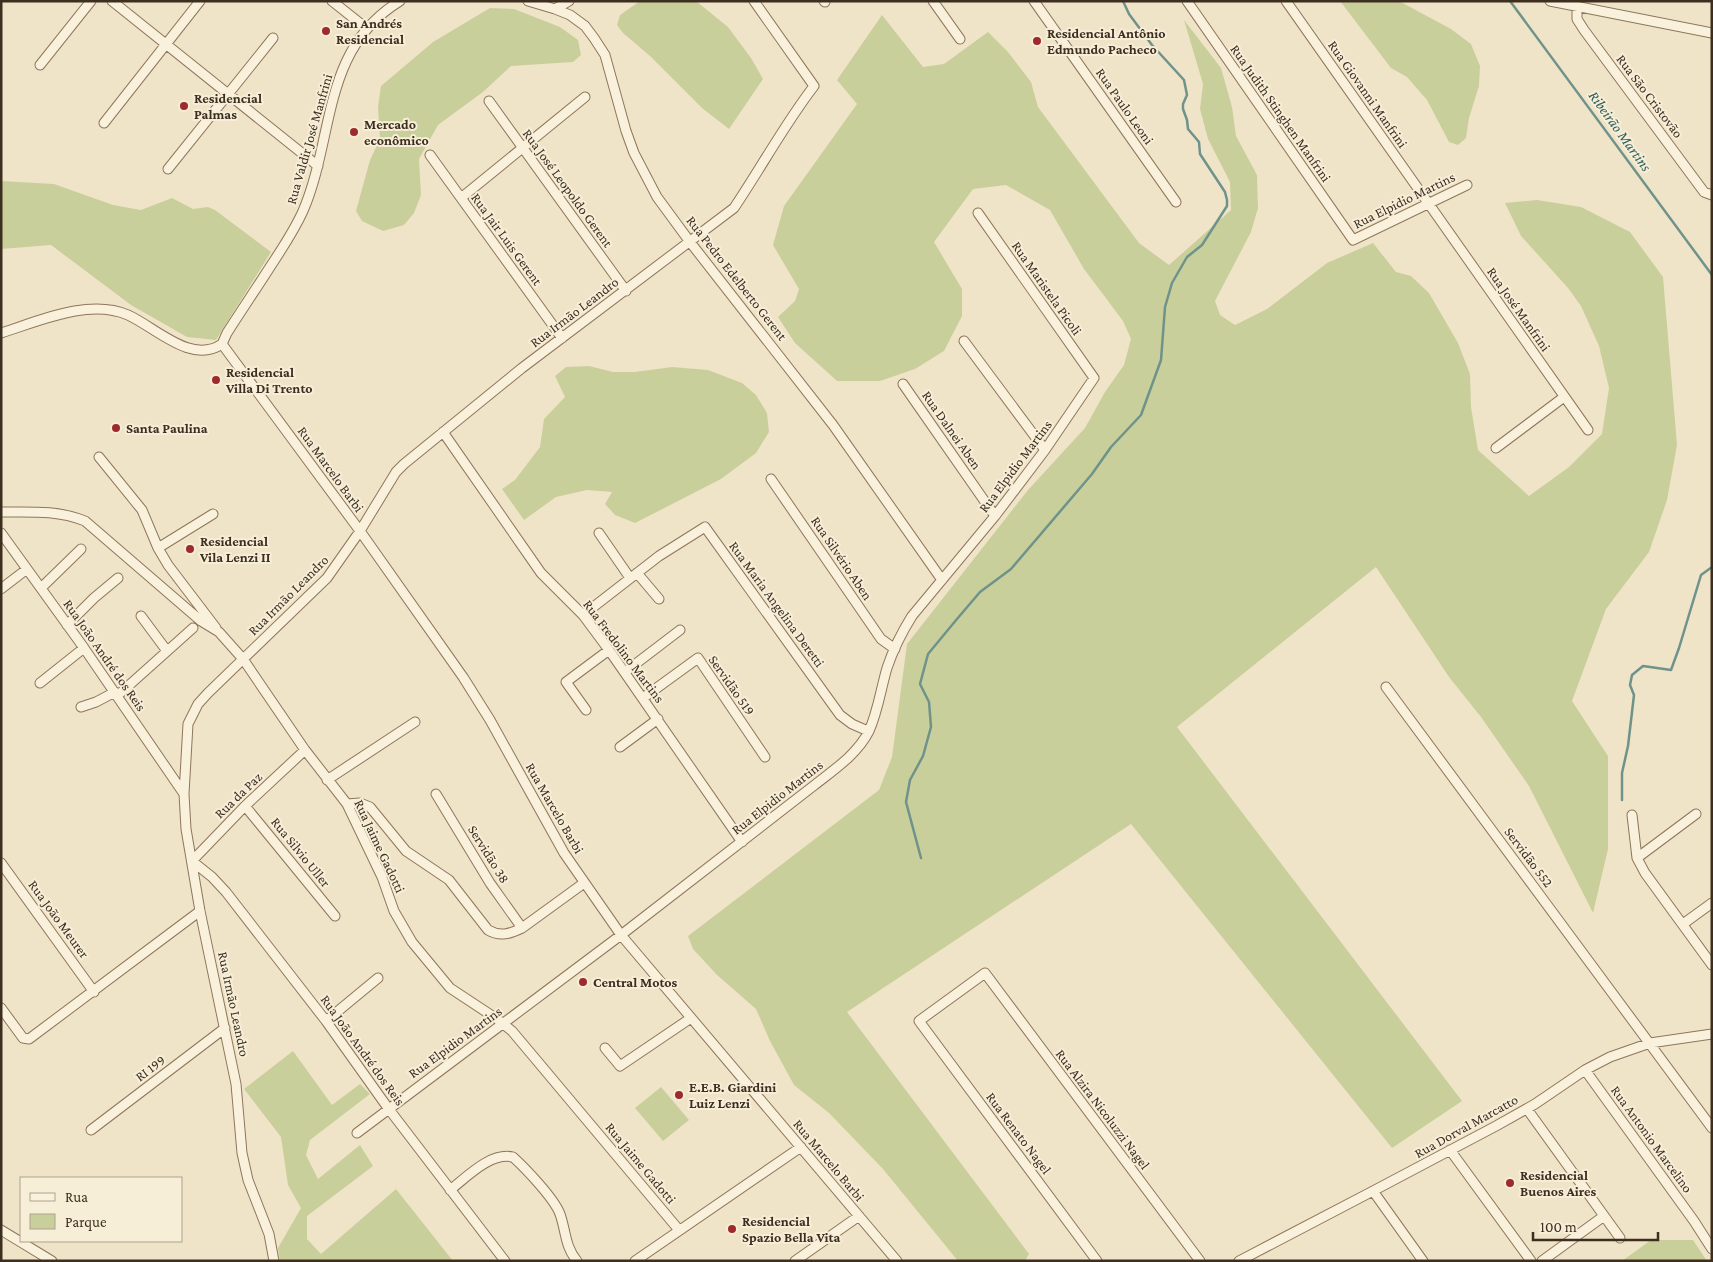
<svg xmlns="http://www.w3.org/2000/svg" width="1713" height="1262" font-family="'Crimson Pro',serif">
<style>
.green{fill:#c9cf9b}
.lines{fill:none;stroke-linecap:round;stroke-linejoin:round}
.stream{stroke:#6f938a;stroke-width:2.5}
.minor-casing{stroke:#8d765c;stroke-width:11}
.minor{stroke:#faf1dc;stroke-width:9}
.poi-dot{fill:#9e2a2b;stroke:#f7eed8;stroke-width:2}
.labels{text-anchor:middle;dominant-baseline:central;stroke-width:4;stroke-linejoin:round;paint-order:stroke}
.poi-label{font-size:14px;font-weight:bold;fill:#3d2e20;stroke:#f7eed8;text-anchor:start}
.street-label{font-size:14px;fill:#3d2e20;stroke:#f7eed8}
.water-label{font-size:15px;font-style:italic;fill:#2f5d5a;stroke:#f7eed8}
</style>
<rect width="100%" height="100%" fill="#f0e4c8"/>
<path class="green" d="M 640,1 L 696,1 L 728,27 L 751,58 L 763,79 L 729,129 L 702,108 L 650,56 L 623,33 L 617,25 L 620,15 Z
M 1340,1 L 1399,1 L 1451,29 L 1471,44 L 1480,66 L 1479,86 L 1469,118 L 1466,138 L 1458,145 L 1449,142 L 1427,100 L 1407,77 L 1391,68 Z
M 490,8 L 514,9 L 560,27 L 578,40 L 581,55 L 573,62 L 511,66 L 483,92 L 438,125 L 419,159 L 421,195 L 414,213 L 404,225 L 383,231 L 362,221 L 356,211 L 370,160 L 380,139 L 378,107 L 381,86 L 433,42 Z
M 882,15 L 923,67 L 944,64 L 988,32 L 1008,52 L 1031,82 L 1038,107 L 1139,243 L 1169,265 L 1231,210 L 1230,182 L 1208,139 L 1200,109 L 1203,84 L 1184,20 L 1221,68 L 1232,107 L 1236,136 L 1257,175 L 1258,208 L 1251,232 L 1215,301 L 1220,315 L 1235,325 L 1267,309 L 1327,263 L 1373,243 L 1396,272 L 1411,276 L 1429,293 L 1458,343 L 1470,374 L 1471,407 L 1478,450 L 1529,496 L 1569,467 L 1602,434 L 1609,388 L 1599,346 L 1581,306 L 1568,288 L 1521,236 L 1505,203 L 1537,200 L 1581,207 L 1630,232 L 1663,277 L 1677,445 L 1667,500 L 1649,552 L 1606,609 L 1572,701 L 1608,756 L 1608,849 L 1593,913 L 1529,786 L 1481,717 L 1449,677 L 1376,567 L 1177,727 L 1462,1101 L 1392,1148 L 1131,824 L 847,1012 L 1029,1254 L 1025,1261 L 958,1261 L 883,1169 L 829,1113 L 794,1085 L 770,1041 L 756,1009 L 717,975 L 693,949 L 688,936 L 879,790 L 892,757 L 907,644 L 1028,490 L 1085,428 L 1105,392 L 1124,365 L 1131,339 L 1123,321 L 1084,269 L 1050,210 L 1006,185 L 973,189 L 934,242 L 962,289 L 962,316 L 944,351 L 915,369 L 880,381 L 837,381 L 795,343 L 778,317 L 795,301 L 799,289 L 773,245 L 784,206 L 857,104 L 837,80 Z
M 1,181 L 54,184 L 113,205 L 141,210 L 172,198 L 193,209 L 208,207 L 215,210 L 271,252 L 216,340 L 187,337 L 131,305 L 51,245 L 1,249 Z
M 589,366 L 613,372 L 635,372 L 672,367 L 708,370 L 742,383 L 756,395 L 767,413 L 769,432 L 756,453 L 721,479 L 635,523 L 615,515 L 605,504 L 612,492 L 587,490 L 556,497 L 524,520 L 502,489 L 515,480 L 540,447 L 544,419 L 565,397 L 555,376 L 566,367 Z
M 293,1051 L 332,1105 L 360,1084 L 370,1094 L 310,1140 L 306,1155 L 318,1179 L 360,1145 L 373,1166 L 307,1216 L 307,1239 L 321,1254 L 396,1189 L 453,1261 L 280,1261 L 278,1248 L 301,1208 L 288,1185 L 281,1137 L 244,1089 Z
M 661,1087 L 689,1120 L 663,1141 L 635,1108 Z
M 1651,1240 L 1693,1240 L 1707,1261 L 1622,1261 Z"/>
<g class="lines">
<path class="stream" d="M 1510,1 L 1712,275
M 1622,800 L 1622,773 L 1628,746 L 1634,695 L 1630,685 L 1632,675 L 1643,666 L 1671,670 L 1679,648 L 1701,575 L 1712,567
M 921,858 L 906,802 L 910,780 L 923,756 L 931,727 L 929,702 L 920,684 L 928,654 L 957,619 L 980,592 L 1011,569 L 1092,474 L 1111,447 L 1141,415 L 1161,360 L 1165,307 L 1172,283 L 1187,257 L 1202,245 L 1227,206 L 1227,200 L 1225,192 L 1200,154 L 1199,142 L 1188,129 L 1187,120 L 1183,109 L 1183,104 L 1187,95 L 1184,80 L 1152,45 L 1129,14 L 1123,1"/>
<defs>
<path id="minor" d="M 112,1 L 318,166
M 332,1 L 366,28
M 528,1 L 555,9 L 570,15 L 585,26 L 594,38 L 605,55 L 626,131 L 634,153 L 657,197 L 690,242 L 833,425 L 942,580
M 824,1 L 825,2
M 933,1 L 960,39
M 1034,1 L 1176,202
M 1187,1 L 1353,240 L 1467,185
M 1286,1 L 1588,430
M 1550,1 L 1712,33
M 1577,7 L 1577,19 L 1584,30 L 1704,192 L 1712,195
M 555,9 L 569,1
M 40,65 L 91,1
M 489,101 L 626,291
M 104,123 L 200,1
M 430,155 L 562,338
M 168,169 L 273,38
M 461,198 L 585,97
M 1,333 C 39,321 89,298 128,315 C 155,327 191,365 222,344
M 964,341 L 1045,450
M 222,344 L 360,531 L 463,677 L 490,720 L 564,853 L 621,935 L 897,1261
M 222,344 L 227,333 C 241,311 256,289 270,267 C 282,249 294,231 303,211 C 335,137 321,49 400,1
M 903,384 L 995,516
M 443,432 L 541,573 L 583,615 L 609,650 L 742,842
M 1496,448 L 1564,397
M 99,457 L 142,510 L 158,548 L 168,565 L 216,628
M 771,479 L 881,639 L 895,649
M 1,512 C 31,512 57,510 85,521 L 201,621 L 219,632 L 243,659 L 305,750 L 347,804 L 382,877 L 394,911 L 412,942 L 450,988 L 497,1019 L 512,1031 L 679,1230
M 1,533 L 84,648 L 184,794
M 599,533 L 630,578
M 158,548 L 213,514
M 637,573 L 659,599
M 41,588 L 81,549
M 1,589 L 27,569
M 583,615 L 659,556 L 705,527 L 840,715 L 852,724 L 868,731
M 141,616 L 167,651
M 67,625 L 94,598 L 118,578
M 625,672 L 680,630
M 40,683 L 84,648
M 1386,687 L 1712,1128
M 117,696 L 193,628
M 643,698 L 698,658 L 765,757
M 81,707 L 96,702 L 115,692
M 586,710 L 566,682 L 609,650
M 620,747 L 658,719
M 327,780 L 415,722
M 436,794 L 490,883 L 522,928
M 347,804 L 360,803 L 370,807 L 406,851 L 449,880 L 488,930 C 500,937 510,934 522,928 L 584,883
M 245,806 L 335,916
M 1632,815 L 1637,858 L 1645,873 L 1712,965
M 1637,858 L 1696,814
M 192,861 L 212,877 L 226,892 L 326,1021 L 388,1108 L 505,1261
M 192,861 L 245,806 L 305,750
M 1,863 L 94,992
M 1683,924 L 1712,903
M 1,1008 L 23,1038 L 29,1039 L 200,911
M 326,1021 L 378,978
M 605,1048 L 620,1066 L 691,1018
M 1585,1070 L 1694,1221 L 1712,1249
M 1527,1109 L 1620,1238
M 91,1130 L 225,1028
M 357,1133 L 621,935 L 812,787 C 832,771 857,755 869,731 C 878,711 881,688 887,668 C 893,650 902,632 912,616 L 995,516 L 1045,450 L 1094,378 L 978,213
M 1450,1150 L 1531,1261
M 450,1190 C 467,1177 490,1152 513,1157 C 525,1168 554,1198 560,1214 C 566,1231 565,1247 577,1261
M 1373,1191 L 1423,1261
M 1,1230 L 52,1261
M 274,1261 L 269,1234 L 248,1180 L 242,1153 L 236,1084 L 200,911 L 186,829 L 184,794 L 188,724 L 198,704 L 208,693 L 327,578 L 360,531 L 396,472 L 404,464 L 522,368 L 734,208 C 761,168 784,125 814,86 L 754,1
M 635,1261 L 801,1147
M 795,1261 L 859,1216
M 1097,1261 L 919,1021 L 985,973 L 1200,1261
M 1239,1261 L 1373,1191 L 1496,1126 L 1535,1104 L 1585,1070 L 1610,1057 L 1650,1043 L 1712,1034
M 1542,1261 L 1604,1216"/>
</defs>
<use href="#minor" class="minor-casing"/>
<use href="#minor" class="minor"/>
</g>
<g class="poi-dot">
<circle cx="326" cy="31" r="5"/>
<circle cx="1037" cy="41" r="5"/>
<circle cx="184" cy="106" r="5"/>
<circle cx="354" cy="132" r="5"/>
<circle cx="216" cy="380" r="5"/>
<circle cx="116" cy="428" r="5"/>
<circle cx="190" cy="549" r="5"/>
<circle cx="583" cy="982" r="5"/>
<circle cx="679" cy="1095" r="5"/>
<circle cx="1510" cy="1183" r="5"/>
<circle cx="732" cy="1229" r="5"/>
</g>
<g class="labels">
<g class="poi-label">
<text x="336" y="23">San Andrés<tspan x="336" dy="16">Residencial</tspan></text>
<text x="1047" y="33">Residencial Antônio<tspan x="1047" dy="16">Edmundo Pacheco</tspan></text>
<text x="194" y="98">Residencial<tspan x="194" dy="16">Palmas</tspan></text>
<text x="364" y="124">Mercado<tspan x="364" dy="16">econômico</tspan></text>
<text x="226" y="372">Residencial<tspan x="226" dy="16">Villa Di Trento</tspan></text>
<text x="126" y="428">Santa Paulina</text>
<text x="200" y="541">Residencial<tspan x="200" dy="16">Vila Lenzi II</tspan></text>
<text x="593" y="982">Central Motos</text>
<text x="689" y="1087">E.E.B. Giardini<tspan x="689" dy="16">Luiz Lenzi</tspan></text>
<text x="1520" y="1175">Residencial<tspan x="1520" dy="16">Buenos Aires</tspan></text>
<text x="742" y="1221">Residencial<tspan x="742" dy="16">Spazio Bella Vita</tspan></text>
</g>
<g class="street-label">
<text transform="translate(1368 94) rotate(55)">Rua Giovanni Manfrini</text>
<text transform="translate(1650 96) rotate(53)">Rua São Cristovão</text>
<text transform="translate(1125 106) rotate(55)">Rua Paulo Leoni</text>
<text transform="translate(1281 113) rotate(55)">Rua Judith Stinghen Manfrini</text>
<text transform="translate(309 139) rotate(-74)">Rua Valdir José Manfrini</text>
<text transform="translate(568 188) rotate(54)">Rua José Leopoldo Gerent</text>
<text transform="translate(1404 200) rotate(-26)">Rua Elpidio Martins</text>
<text transform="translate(507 239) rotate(54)">Rua Jair Luis Gerent</text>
<text transform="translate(737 278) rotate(52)">Rua Pedro Edelberto Gerent</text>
<text transform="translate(1047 288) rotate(55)">Rua Maristela Picoli</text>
<text transform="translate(1519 309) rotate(55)">Rua José Manfrini</text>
<text transform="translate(574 312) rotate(-37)">Rua Irmão Leandro</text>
<text transform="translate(952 430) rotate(55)">Rua Dalnei Aben</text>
<text transform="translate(1015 466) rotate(-53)">Rua Elpidio Martins</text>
<text transform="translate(331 469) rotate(54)">Rua Marcelo Barbi</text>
<text transform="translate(842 558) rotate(56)">Rua Silvério Aben</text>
<text transform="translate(288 595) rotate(-45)">Rua Irmão Leandro</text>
<text transform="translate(777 604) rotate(54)">Rua Maria Angelina Deretti</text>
<text transform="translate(624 651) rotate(53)">Rua Fredolino Martins</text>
<text transform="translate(105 655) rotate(55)">Rua João André dos Reis</text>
<text transform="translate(732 685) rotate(55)">Servidão 519</text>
<text transform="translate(238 795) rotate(-44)">Rua da Paz</text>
<text transform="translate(777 797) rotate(-38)">Rua Elpidio Martins</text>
<text transform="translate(555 808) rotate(60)">Rua Marcelo Barbi</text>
<text transform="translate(380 846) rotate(65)">Rua Jaime Gadotti</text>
<text transform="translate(301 852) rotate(51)">Rua Silvio Uller</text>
<text transform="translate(489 854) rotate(58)">Servidão 38</text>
<text transform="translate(1529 857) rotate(53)">Servidão 552</text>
<text transform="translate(59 919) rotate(54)">Rua João Meurer</text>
<text transform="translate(234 1004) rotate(78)">Rua Irmão Leandro</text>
<text transform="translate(455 1042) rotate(-36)">Rua Elpidio Martins</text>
<text transform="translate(363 1050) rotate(54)">Rua João André dos Reis</text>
<text transform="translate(150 1068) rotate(-37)">RI 199</text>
<text transform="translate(1103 1109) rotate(53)">Rua Alzira Nicoluzzi Nagel</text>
<text transform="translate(1466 1126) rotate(-29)">Rua Dorval Marcatto</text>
<text transform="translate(1019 1133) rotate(53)">Rua Renato Nagel</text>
<text transform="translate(1652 1139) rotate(54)">Rua Antonio Marcelino</text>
<text transform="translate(829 1160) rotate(50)">Rua Marcelo Barbi</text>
<text transform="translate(641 1163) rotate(50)">Rua Jaime Gadotti</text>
</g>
<g class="water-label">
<text transform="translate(1620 131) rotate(54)">Ribeirão Martins</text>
</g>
</g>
<rect width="1713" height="1262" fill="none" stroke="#3d2e20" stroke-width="5"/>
<rect x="20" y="1177" width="162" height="65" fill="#f7eed8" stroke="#ada18e"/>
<rect x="30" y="1193" width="25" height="8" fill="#faf1dc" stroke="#ada18e"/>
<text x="65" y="1202" font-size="15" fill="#3d2e20">Rua</text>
<rect x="30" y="1214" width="25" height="15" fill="#c9cf9b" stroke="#ada18e"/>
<text x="65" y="1227" font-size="15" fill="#3d2e20">Parque</text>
<path d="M1533 1232v8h125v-8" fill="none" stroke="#3d2e20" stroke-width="2.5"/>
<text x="1540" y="1232" font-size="15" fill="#3d2e20" stroke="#f7eed8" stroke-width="4" paint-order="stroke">100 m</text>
</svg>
